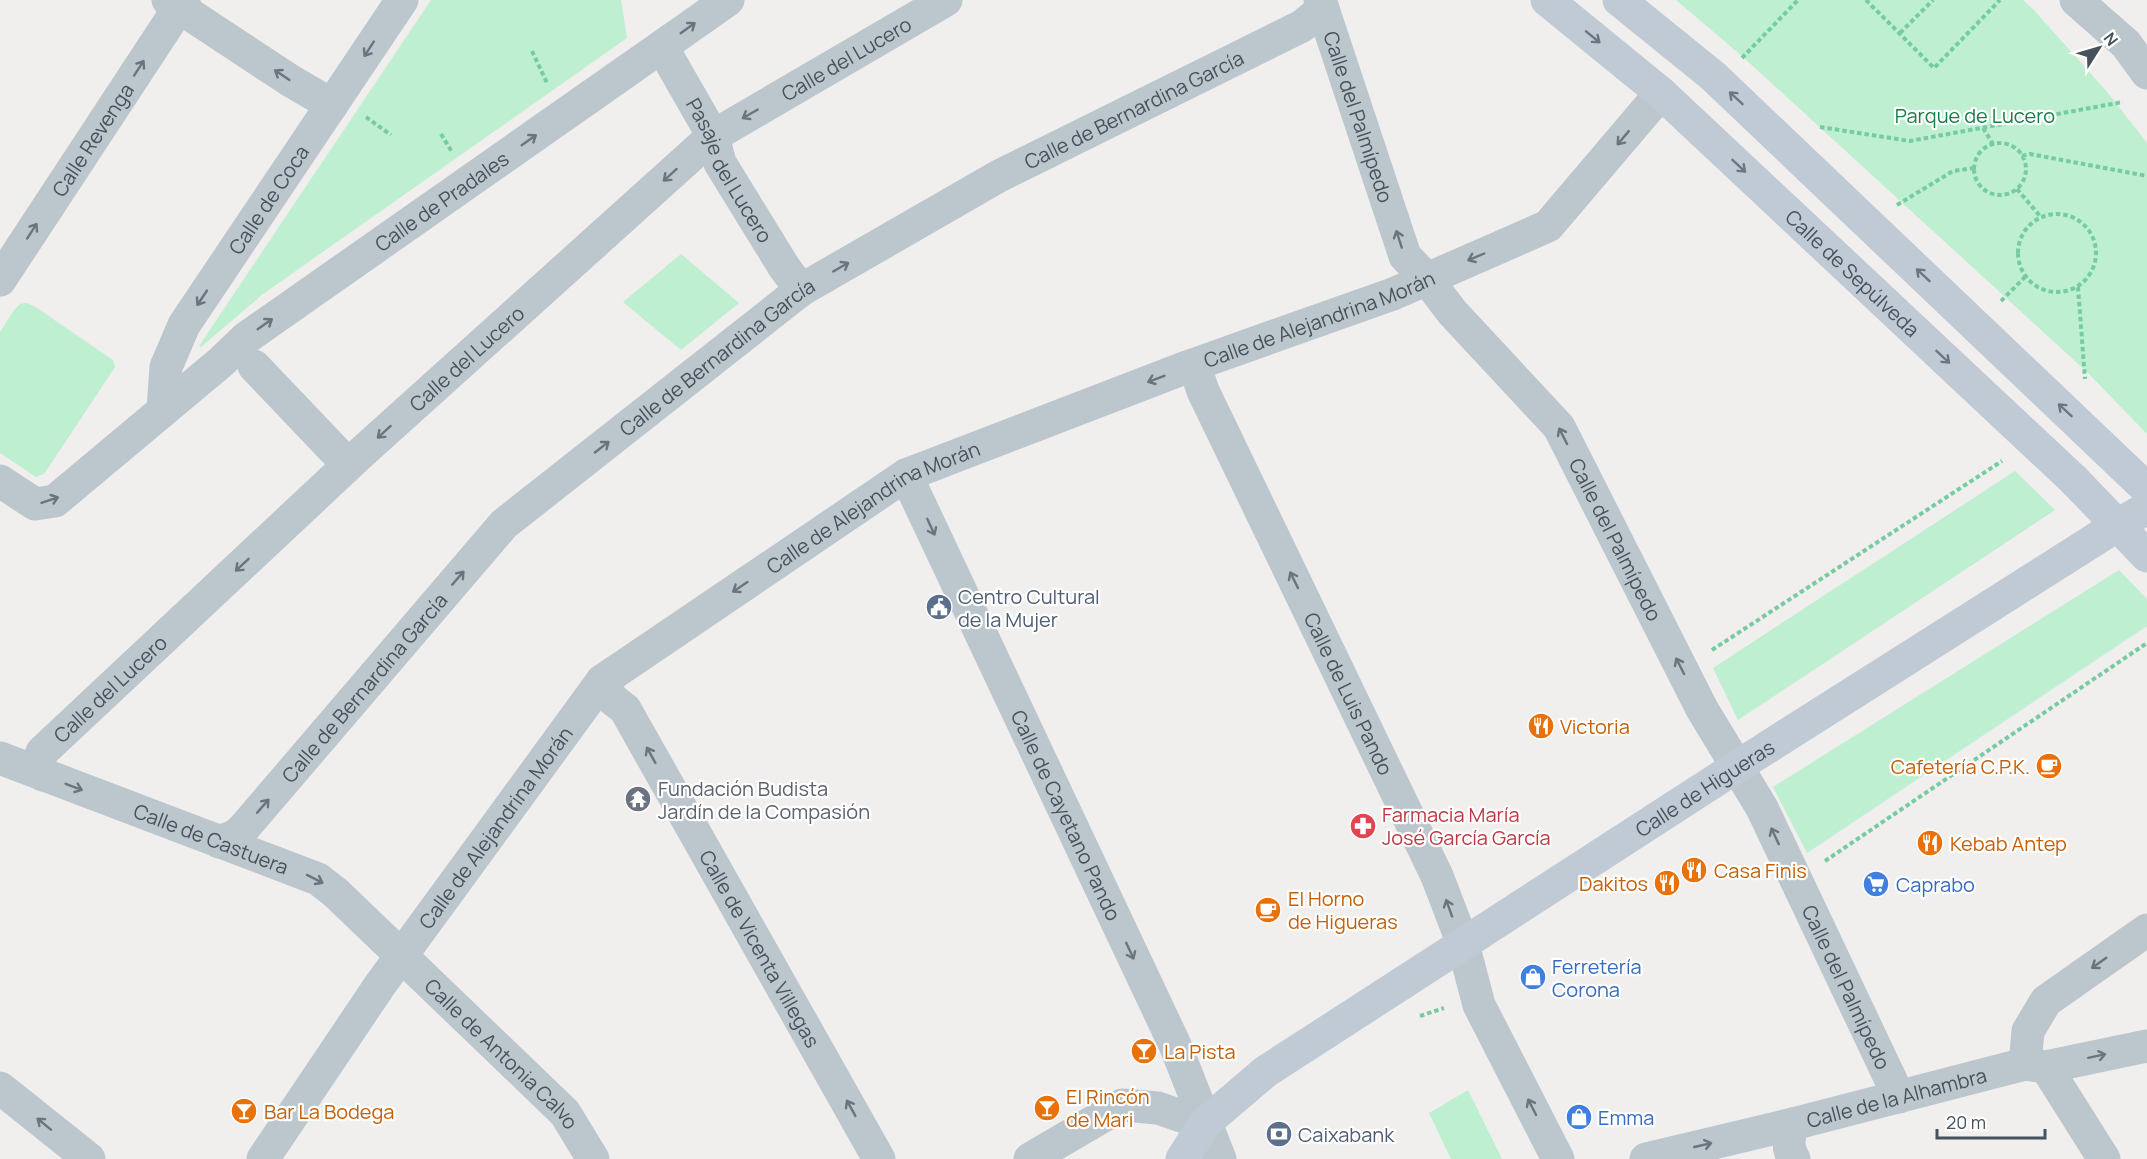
<svg xmlns="http://www.w3.org/2000/svg" width="2147" height="1159" font-family="Manrope,sans-serif">
<style>
.green{fill:#bdefd0}
.lines{fill:none;stroke-linecap:round;stroke-linejoin:round}
.path{stroke:#75cca1;stroke-width:4;stroke-dasharray:4.5 3;stroke-linecap:butt}
.street{stroke:#bcc6cd;stroke-width:33}
.secondary{stroke:#bfcad5;stroke-width:33}
.secondary-bridge{stroke:#bfcad5;stroke-width:33}
.oneway{stroke:#69757e}
.oneway2{stroke:#6a7680}
.labels{text-anchor:middle;dominant-baseline:central;stroke-width:4.5;stroke-linejoin:round;paint-order:stroke}
.street-label{font-size:20px;fill:#46525c;stroke:#fff}
.park-label{font-size:20px;fill:#177d49;stroke:#fff}
.service-label{font-size:20px;fill:#4e5e75;stroke:#fff;text-anchor:start}
.food-label{font-size:20px;fill:#c56008;stroke:#fff;text-anchor:start}
.worship-label{font-size:20px;fill:#5b616d;stroke:#fff;text-anchor:start}
.health-label{font-size:20px;fill:#be3a42;stroke:#fff;text-anchor:start}
.shop-label{font-size:20px;fill:#366cbe;stroke:#fff;text-anchor:start}
</style>
<rect width="100%" height="100%" fill="#f1eeee"/>
<path class="green" d="M 431,0 L 621,0 L 627,38 L 263,294 L 201,347 L 199,346 Z
M 1676,0 L 2023,0 L 2033,9 L 2108,93 L 2147,143 L 2147,434 L 2088,373 L 1743,57 Z
M 681,254 L 739,303 L 681,350 L 623,302 Z
M 26,303 L 34,306 L 113,360 L 115,367 L 44,474 L 36,477 L 0,453 L 0,332 L 14,310 L 20,304 Z
M 2015,471 L 2055,510 L 1738,720 L 1713,668 Z
M 2119,570 L 2147,599 L 2147,626 L 1807,853 L 1773,787 Z
M 1468,1090 L 1502,1159 L 1451,1159 L 1429,1113 Z"/>
<g class="lines">
<path class="path" d="M 1866,0 L 1934,68 L 2000,0
M 1900,33 L 1933,0
M 532,51 L 547,83
M 1742,58 L 1798,0
M 366,117 L 391,135
M 1820,127 L 1910,141 L 2123,102
M 1983,128 L 1993,144
M 441,134 L 452,152
M1974 169a26 26 0 1 1 52 0a26 26 0 1 1-52 0Z
M 2022,156 L 2030,154 L 2147,176
M 2017,189 L 2040,216
M 1897,205 L 1953,171 L 1974,168
M2018 253a39 39 0 1 1 78 0a39 39 0 1 1-78 0Z
M 2078,287 L 2085,379
M 2001,301 L 2026,276
M 1712,650 L 2002,461
M 1825,861 L 2147,643
M 1420,1016 L 1444,1008"/>
<g class="street">
<path d="M 168,0 L 291,81 L 332,105"/>
<path id="s1" d="M 1320,0 L 1405,256 L 1427,279 L 1452,312 L 1559,427 L 1702,709 L 1762,808 L 1899,1097"/>
<path d="M 2076,0 L 2126,44 L 2147,73"/>
<path id="s2" d="M 662,47 L 713,136 L 720,163 L 784,267 L 801,290"/>
<path id="s3" d="M 0,280 L 184,0"/>
<path d="M 254,366 L 335,451"/>
<path id="s4" d="M 1187,367 L 1198,376 L 1203,391 L 1437,876 L 1463,944 L 1479,1005 L 1558,1159"/>
<path id="s5" d="M 163,410 L 166,367 L 184,325 L 402,0"/>
<path id="s6" d="M 906,475 L 1175,1045 L 1220,1159"/>
<path id="s7" d="M 0,481 L 35,504 L 55,501 L 221,362 L 246,338 L 728,0"/>
<path id="s8" d="M 602,681 L 612,699 L 625,709 L 879,1159"/>
<path id="s9" d="M 0,758 L 318,879 L 336,893 L 565,1113 L 593,1159"/>
<path id="s10" d="M 43,775 L 39,761 L 42,752 L 360,454 L 713,136 L 946,0"/>
<path id="s11" d="M 219,842 L 235,836 L 243,829 L 504,524 L 801,290 L 999,176 L 1302,26 L 1323,9"/>
<path d="M 2025,1064 L 2028,1031 L 2046,1001 L 2147,930"/>
<path d="M 2046,1067 L 2104,1159"/>
<path d="M 0,1088 L 89,1159"/>
<path d="M 1793,1124 C 1789,1137 1786,1147 1794,1159"/>
<path id="s12" d="M 263,1159 L 380,985 L 602,681 L 906,475 L 1187,367 L 1393,294 L 1548,226 L 1661,93"/>
<path d="M 1030,1159 L 1122,1105 L 1158,1108 L 1204,1124"/>
<path id="s13" d="M 1646,1159 L 1793,1124 L 2025,1064 L 2046,1067 L 2147,1046"/>
</g>
<g class="secondary">
<path id="s14" d="M 1547,0 L 1661,93 L 2074,480"/>
<path d="M 1619,0 L 1713,76 L 2147,489"/>
<path id="s15" d="M 1182,1159 L 1204,1124 L 1265,1072 L 1738,766 L 2121,523 L 2147,508"/>
</g>
<path class="secondary-bridge" d="M 2074,480 L 2147,556"/>
</g>
<defs><path id="oneway-shaft" d="M-6 0H5M1.5-3L5.5 0L1.5 3" fill="none" stroke-width="1.6" stroke-linecap="round" stroke-linejoin="round" transform="scale(1.5)"/></defs>
<g class="oneway">
<use href="#oneway-shaft" transform="translate(688 28) rotate(-36)"/>
<use href="#oneway-shaft" transform="translate(369 49) rotate(123)"/>
<use href="#oneway-shaft" transform="translate(139 68) rotate(-57)"/>
<use href="#oneway-shaft" transform="translate(282 75) rotate(-146)"/>
<use href="#oneway-shaft" transform="translate(750 114) rotate(150)"/>
<use href="#oneway-shaft" transform="translate(1623 138) rotate(130)"/>
<use href="#oneway-shaft" transform="translate(529 140) rotate(-35)"/>
<use href="#oneway-shaft" transform="translate(670 175) rotate(138)"/>
<use href="#oneway-shaft" transform="translate(32 231) rotate(-57)"/>
<use href="#oneway-shaft" transform="translate(1399 239) rotate(-108)"/>
<use href="#oneway-shaft" transform="translate(1476 257) rotate(157)"/>
<use href="#oneway-shaft" transform="translate(841 267) rotate(-30)"/>
<use href="#oneway-shaft" transform="translate(202 298) rotate(124)"/>
<use href="#oneway-shaft" transform="translate(265 324) rotate(-35)"/>
<use href="#oneway-shaft" transform="translate(1156 379) rotate(159)"/>
<use href="#oneway-shaft" transform="translate(384 432) rotate(138)"/>
<use href="#oneway-shaft" transform="translate(1563 436) rotate(-117)"/>
<use href="#oneway-shaft" transform="translate(602 447) rotate(-38)"/>
<use href="#oneway-shaft" transform="translate(50 500) rotate(-19)"/>
<use href="#oneway-shaft" transform="translate(931 527) rotate(65)"/>
<use href="#oneway-shaft" transform="translate(242 565) rotate(137)"/>
<use href="#oneway-shaft" transform="translate(458 578) rotate(-49)"/>
<use href="#oneway-shaft" transform="translate(1294 580) rotate(-116)"/>
<use href="#oneway-shaft" transform="translate(740 587) rotate(146)"/>
<use href="#oneway-shaft" transform="translate(1680 666) rotate(-117)"/>
<use href="#oneway-shaft" transform="translate(651 755) rotate(-119)"/>
<use href="#oneway-shaft" transform="translate(74 787) rotate(21)"/>
<use href="#oneway-shaft" transform="translate(263 806) rotate(-49)"/>
<use href="#oneway-shaft" transform="translate(1775 836) rotate(-115)"/>
<use href="#oneway-shaft" transform="translate(315 879) rotate(27)"/>
<use href="#oneway-shaft" transform="translate(1449 908) rotate(-110)"/>
<use href="#oneway-shaft" transform="translate(1130 951) rotate(65)"/>
<use href="#oneway-shaft" transform="translate(2099 963) rotate(145)"/>
<use href="#oneway-shaft" transform="translate(2097 1056) rotate(-12)"/>
<use href="#oneway-shaft" transform="translate(1532 1107) rotate(-117)"/>
<use href="#oneway-shaft" transform="translate(851 1108) rotate(-119)"/>
<use href="#oneway-shaft" transform="translate(44 1124) rotate(-141)"/>
<use href="#oneway-shaft" transform="translate(1703 1145) rotate(-13)"/>
</g>
<g class="oneway2">
<use href="#oneway-shaft" transform="translate(1593 37) rotate(39)"/>
<use href="#oneway-shaft" transform="translate(1736 98) rotate(-137)"/>
<use href="#oneway-shaft" transform="translate(1739 166) rotate(43)"/>
<use href="#oneway-shaft" transform="translate(1923 275) rotate(-137)"/>
<use href="#oneway-shaft" transform="translate(1943 357) rotate(43)"/>
<use href="#oneway-shaft" transform="translate(2065 410) rotate(-137)"/>
</g>
<defs>
<symbol id="civic-disc" viewBox="-11 -11 22 22"><circle r="9.5" fill="#5c6f8a" stroke="#fff"/><path d="M-.6-6.5H3V-4.5H.6V-3L4-1V1h2V6H-6V1h2V-1L-.6-3ZM-1.2 2.5V6h2.4V2.5Z" fill="#fff"/></symbol>
<symbol id="restaurant-disc" viewBox="-11 -11 22 22"><circle r="9.5" fill="#e8710a" stroke="#fff"/><path d="M-5-6h1v4h1v-4h1v4h1v-4h1v5L-1.5 .5V6h-2V.5L-5-1ZM5-6V6H3V1.5H1.5Q1.5-4 5-6Z" fill="#fff"/></symbol>
<symbol id="cafe-disc" viewBox="-11 -11 22 22"><circle r="9.5" fill="#e8710a" stroke="#fff"/><path d="M-5.5-4.5H6V0H3Q3 3.5 0 3.5H-2.5Q-5.5 3.5-5.5 0ZM3-3.2v2h1.7v-2ZM-6 4.5H4V6H-6Z" fill="#fff"/></symbol>
<symbol id="temple-disc" viewBox="-11 -11 22 22"><circle r="9.5" fill="#6b7280" stroke="#fff"/><path d="M0-6L5-2H3V0L6.5 2.5H4V6H1.5V3h-3V6H-4V2.5H-6.5L-3 0V-2H-5Z" fill="#fff"/></symbol>
<symbol id="pharmacy-disc" viewBox="-11 -11 22 22"><circle r="9.5" fill="#e0444e" stroke="#fff"/><path d="M-2-6h4v4h4v4h-4v4h-4v-4h-4v-4h4Z" fill="#fff"/></symbol>
<symbol id="supermarket-disc" viewBox="-11 -11 22 22"><circle r="9.5" fill="#3f7fe0" stroke="#fff"/><path d="M-6-5.5h2.5l.6 2H6L4.5 2H-2.5L-4.4-4H-6ZM-1.5 3.2a1.3 1.3 0 1 0 .1 0ZM3 3.2a1.3 1.3 0 1 0 .1 0Z" fill="#fff"/></symbol>
<symbol id="shop-disc" viewBox="-11 -11 22 22"><circle r="9.5" fill="#3f7fe0" stroke="#fff"/><path d="M-5-2.5h2.3a2.7 3.5 0 0 1 5.4 0H5L5.5 6h-11ZM-1.5-2.5h3a1.5 2.3 0 0 0-3 0Z" fill="#fff"/></symbol>
<symbol id="bar-disc" viewBox="-11 -11 22 22"><circle r="9.5" fill="#e8710a" stroke="#fff"/><path d="M-6-5H6L.8 .8V4.5H3.5V6h-7V4.5H-.8V.8Z" fill="#fff"/></symbol>
<symbol id="bank-disc" viewBox="-11 -11 22 22"><circle r="9.5" fill="#5c6f8a" stroke="#fff"/><path d="M-6-4H6V4H-6ZM0-2.3a2.3 2.3 0 1 0 0 4.6a2.3 2.3 0 1 0 0-4.6Z" fill="#fff"/></symbol>
</defs>
<g fill-rule="evenodd">
<use href="#civic-disc" x="924" y="592" width="30" height="30"/>
<use href="#restaurant-disc" x="1526" y="711" width="30" height="30"/>
<use href="#cafe-disc" x="2034" y="751" width="30" height="30"/>
<use href="#temple-disc" x="623" y="784" width="30" height="30"/>
<use href="#pharmacy-disc" x="1348" y="811" width="30" height="30"/>
<use href="#restaurant-disc" x="1915" y="828" width="30" height="30"/>
<use href="#restaurant-disc" x="1679" y="855" width="30" height="30"/>
<use href="#restaurant-disc" x="1652" y="868" width="30" height="30"/>
<use href="#supermarket-disc" x="1861" y="869" width="30" height="30"/>
<use href="#cafe-disc" x="1253" y="895" width="30" height="30"/>
<use href="#shop-disc" x="1518" y="962" width="30" height="30"/>
<use href="#bar-disc" x="1129" y="1036" width="30" height="30"/>
<use href="#bar-disc" x="1032" y="1093" width="30" height="30"/>
<use href="#bar-disc" x="229" y="1096" width="30" height="30"/>
<use href="#shop-disc" x="1564" y="1102" width="30" height="30"/>
<use href="#bank-disc" x="1264" y="1119" width="30" height="30"/>
</g>
<g class="labels">
<g class="street-label">
<text stroke="none"><textPath href="#s10" startOffset="1089">Calle del Lucero</textPath></text>
<text stroke="none"><textPath href="#s11" startOffset="1186">Calle de Bernardina García</textPath></text>
<text stroke="none"><textPath href="#s1" startOffset="123">Calle del Palmípedo</textPath></text>
<text stroke="none"><textPath href="#s3" startOffset="168">Calle Revenga</textPath></text>
<text stroke="none"><textPath href="#s2" startOffset="141">Pasaje del Lucero</textPath></text>
<text stroke="none"><textPath href="#s5" startOffset="240">Calle de Coca</textPath></text>
<text stroke="none"><textPath href="#s7" startOffset="552">Calle de Pradales</textPath></text>
<text stroke="none"><textPath href="#s14" startOffset="410">Calle de Sepúlveda</textPath></text>
<text stroke="none"><textPath href="#s12" startOffset="1395">Calle de Alejandrina Morán</textPath></text>
<text stroke="none"><textPath href="#s10" startOffset="603">Calle del Lucero</textPath></text>
<text stroke="none"><textPath href="#s11" startOffset="700">Calle de Bernardina García</textPath></text>
<text stroke="none"><textPath href="#s12" startOffset="909">Calle de Alejandrina Morán</textPath></text>
<text stroke="none"><textPath href="#s1" startOffset="626">Calle del Palmípedo</textPath></text>
<text stroke="none"><textPath href="#s11" startOffset="214">Calle de Bernardina García</textPath></text>
<text stroke="none"><textPath href="#s10" startOffset="117">Calle del Lucero</textPath></text>
<text stroke="none"><textPath href="#s4" startOffset="366">Calle de Luis Pando</textPath></text>
<text stroke="none"><textPath href="#s15" startOffset="645">Calle de Higueras</textPath></text>
<text stroke="none"><textPath href="#s6" startOffset="376">Calle de Cayetano Pando</textPath></text>
<text stroke="none"><textPath href="#s12" startOffset="405">Calle de Alejandrina Morán</textPath></text>
<text stroke="none"><textPath href="#s9" startOffset="226">Calle de Castuera</textPath></text>
<text stroke="none"><textPath href="#s8" startOffset="312">Calle de Vicenta Villegas</textPath></text>
<text stroke="none"><textPath href="#s1" startOffset="1130">Calle del Palmípedo</textPath></text>
<text stroke="none"><textPath href="#s9" startOffset="594">Calle de Antonia Calvo</textPath></text>
<text stroke="none"><textPath href="#s13" startOffset="258">Calle de la Alhambra</textPath></text>
</g>
<g class="park-label">
<text x="1975" y="115">Parque de Lucero</text>
</g>
<g class="service-label">
<text x="958" y="596">Centro Cultural<tspan x="958" dy="23">de la Mujer</tspan></text>
<text x="1298" y="1134">Caixabank</text>
</g>
<g class="food-label">
<text x="1560" y="726">Victoria</text>
<text x="2030" y="766" text-anchor="end">Cafetería C.P.K.</text>
<text x="1950" y="843">Kebab Antep</text>
<text x="1714" y="870">Casa Finis</text>
<text x="1648" y="883" text-anchor="end">Dakitos</text>
<text x="1288" y="898">El Horno<tspan x="1288" dy="23">de Higueras</tspan></text>
<text x="1164" y="1051">La Pista</text>
<text x="1066" y="1096">El Rincón<tspan x="1066" dy="23">de Mari</tspan></text>
<text x="264" y="1111">Bar La Bodega</text>
</g>
<g class="worship-label">
<text x="658" y="788">Fundación Budista<tspan x="658" dy="23">Jardín de la Compasión</tspan></text>
</g>
<g class="health-label">
<text x="1382" y="814">Farmacia María<tspan x="1382" dy="23">José García García</tspan></text>
</g>
<g class="shop-label">
<text x="1896" y="884">Caprabo</text>
<text x="1552" y="966">Ferretería<tspan x="1552" dy="23">Corona</tspan></text>
<text x="1598" y="1117">Emma</text>
</g>
</g>
<g transform="translate(2099 48) rotate(53)" stroke="#ffffff" stroke-width="4.5" paint-order="stroke">
<path d="M0-4.5L10 22L0 15L-10 22Z" fill="#46525c"/>
<text y="-9" font-size="16" font-weight="bold" text-anchor="middle" fill="#46525c">N</text>
</g>
<path d="M1937 1129v9h108v-9" fill="none" stroke="#46525c" stroke-width="3"/>
<text x="1946" y="1129" font-size="18" fill="#46525c" stroke="#ffffff" stroke-width="4.5" paint-order="stroke">20 m</text>
</svg>
